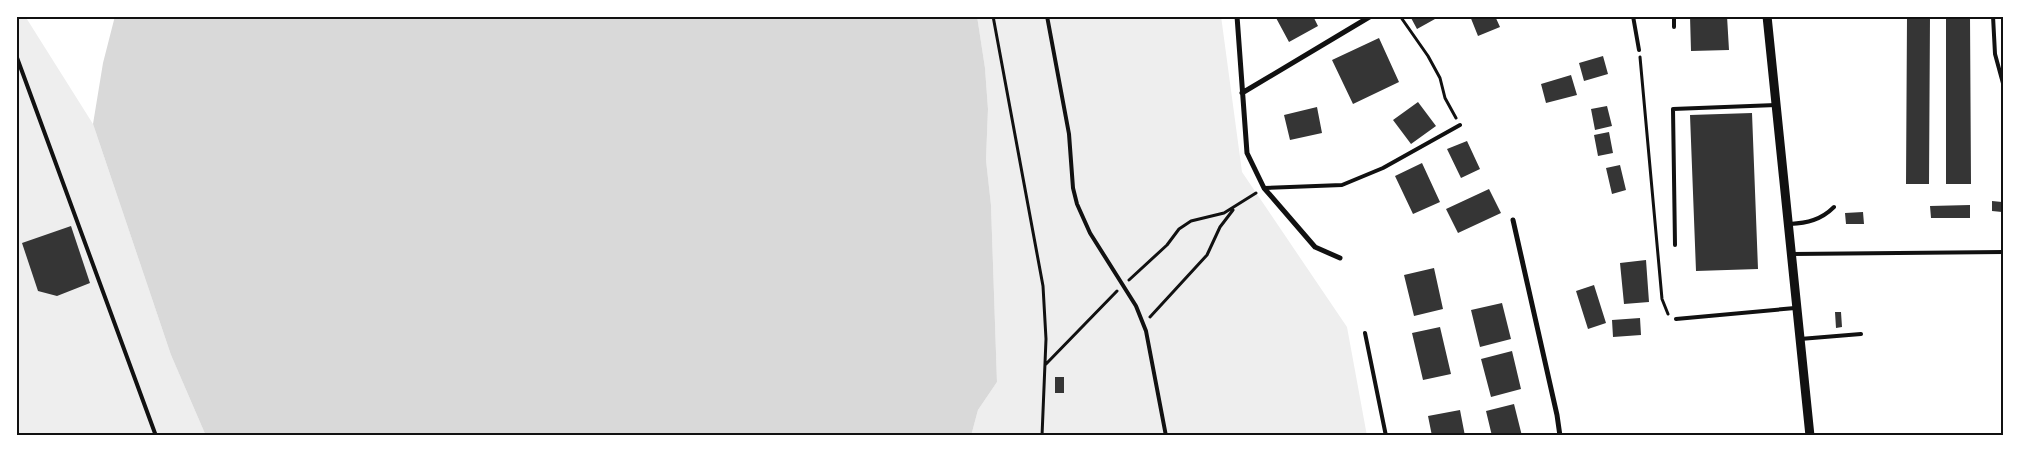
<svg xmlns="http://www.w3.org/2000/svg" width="2020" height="452" font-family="'Alegreya Sans',sans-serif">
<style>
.green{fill:#eee}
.water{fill:#d9d9d9}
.building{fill:#353535}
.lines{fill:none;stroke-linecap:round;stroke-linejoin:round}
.path{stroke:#111;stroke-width:3}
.service{stroke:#111;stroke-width:4}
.minor{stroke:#111;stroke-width:5}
.tertiary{stroke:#111;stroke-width:9}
.neatline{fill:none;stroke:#111;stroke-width:2}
</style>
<rect width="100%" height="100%" fill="#fff"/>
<path class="green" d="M 16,16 L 25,16 L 93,124 L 171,355 L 206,436 L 16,436 Z
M 977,16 L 1221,16 L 1242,172 L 1347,327 L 1367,436 L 971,436 L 978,410 L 997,382 L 991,205 L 986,160 L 988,109 L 985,68 Z"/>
<path class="water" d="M 115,16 L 977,16 L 985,68 L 988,109 L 986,160 L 991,205 L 997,382 L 978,410 L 971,436 L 206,436 L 171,355 L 93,124 L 103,63 Z"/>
<path class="building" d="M 1275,16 L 1313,16 L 1318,26 L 1289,42 Z
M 1410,16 L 1433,16 L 1435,19 L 1417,29 Z
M 1470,16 L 1495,16 L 1500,27 L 1478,36 Z
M 1690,16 L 1727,16 L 1729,50 L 1691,51 Z
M 1907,16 L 1930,16 L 1929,184 L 1906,184 Z
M 1946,16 L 1970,16 L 1971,184 L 1946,184 Z
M 1379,38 L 1399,82 L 1353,104 L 1332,60 Z
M 1603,56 L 1608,74 L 1584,81 L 1579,63 Z
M 1571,75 L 1577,95 L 1546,103 L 1541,84 Z
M 1418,102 L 1436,126 L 1411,144 L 1393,120 Z
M 1607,106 L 1612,126 L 1595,130 L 1591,109 Z
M 1317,107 L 1322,133 L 1290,140 L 1284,115 Z
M 1752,113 L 1758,269 L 1696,271 L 1690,115 Z
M 1609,132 L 1613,153 L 1598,156 L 1594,135 Z
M 1467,141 L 1480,169 L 1461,178 L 1447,149 Z
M 1422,163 L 1440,202 L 1413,214 L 1395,176 Z
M 1620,165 L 1626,190 L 1612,194 L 1606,168 Z
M 1489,189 L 1501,213 L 1458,233 L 1446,209 Z
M 1992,201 L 2002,202 L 2002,212 L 1992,211 Z
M 1970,205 L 1970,218 L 1931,218 L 1930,206 Z
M 1863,212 L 1864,224 L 1846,224 L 1845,213 Z
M 71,226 L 90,283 L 57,296 L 38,291 L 22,243 Z
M 1646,260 L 1649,302 L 1624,304 L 1620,263 Z
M 1434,268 L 1443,309 L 1414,316 L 1404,275 Z
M 1594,285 L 1606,323 L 1588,329 L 1576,291 Z
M 1502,303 L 1511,339 L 1480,347 L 1471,310 Z
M 1835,312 L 1841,312 L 1842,327 L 1836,328 Z
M 1640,318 L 1641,335 L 1613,337 L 1612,320 Z
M 1440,327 L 1451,374 L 1423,380 L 1412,333 Z
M 1512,351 L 1521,389 L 1491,397 L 1481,359 Z
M 1055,377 L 1064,377 L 1064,393 L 1055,393 Z
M 1514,404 L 1522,436 L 1492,436 L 1486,411 Z
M 1460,410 L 1465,436 L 1432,436 L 1428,416 Z"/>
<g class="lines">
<path class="path" d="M 993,16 L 1043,286 L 1046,339 L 1042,436
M 1400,16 L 1428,56 L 1440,78 L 1445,98 L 1456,118
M 1640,57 L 1662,299 L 1668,314
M 1129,280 L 1167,245 L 1179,229 L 1191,221 L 1224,213 L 1256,193
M 1150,317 L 1207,255 L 1220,227 L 1233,210
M 1046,364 L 1117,291"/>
<path class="service" d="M 1047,16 L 1069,134 L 1073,188 L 1077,204 L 1090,233 L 1136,306 L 1146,331 L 1166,436
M 1633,16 L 1639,50
M 1674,16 L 1674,27
M 1993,16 L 1995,54 L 2004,87
M 16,55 L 156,436
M 1264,188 L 1342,185 L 1383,168 L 1460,125
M 1790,224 C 1807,223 1821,220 1834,207
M 1675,245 L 1673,109 L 1776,105
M 1792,254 L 2004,252
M 1676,319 L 1795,308
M 1365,333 L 1386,436
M 1800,339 L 1861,334"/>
<path class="minor" d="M 1237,16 L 1247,153 L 1264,188 L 1315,247 L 1340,258
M 1242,93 L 1371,16
M 1513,220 L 1557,415 L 1560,436"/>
<path class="tertiary" d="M 1767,16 L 1810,436"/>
</g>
<rect width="2020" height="452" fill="none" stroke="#ffffff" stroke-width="35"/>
<rect x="18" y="18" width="1984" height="416" class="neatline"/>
</svg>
